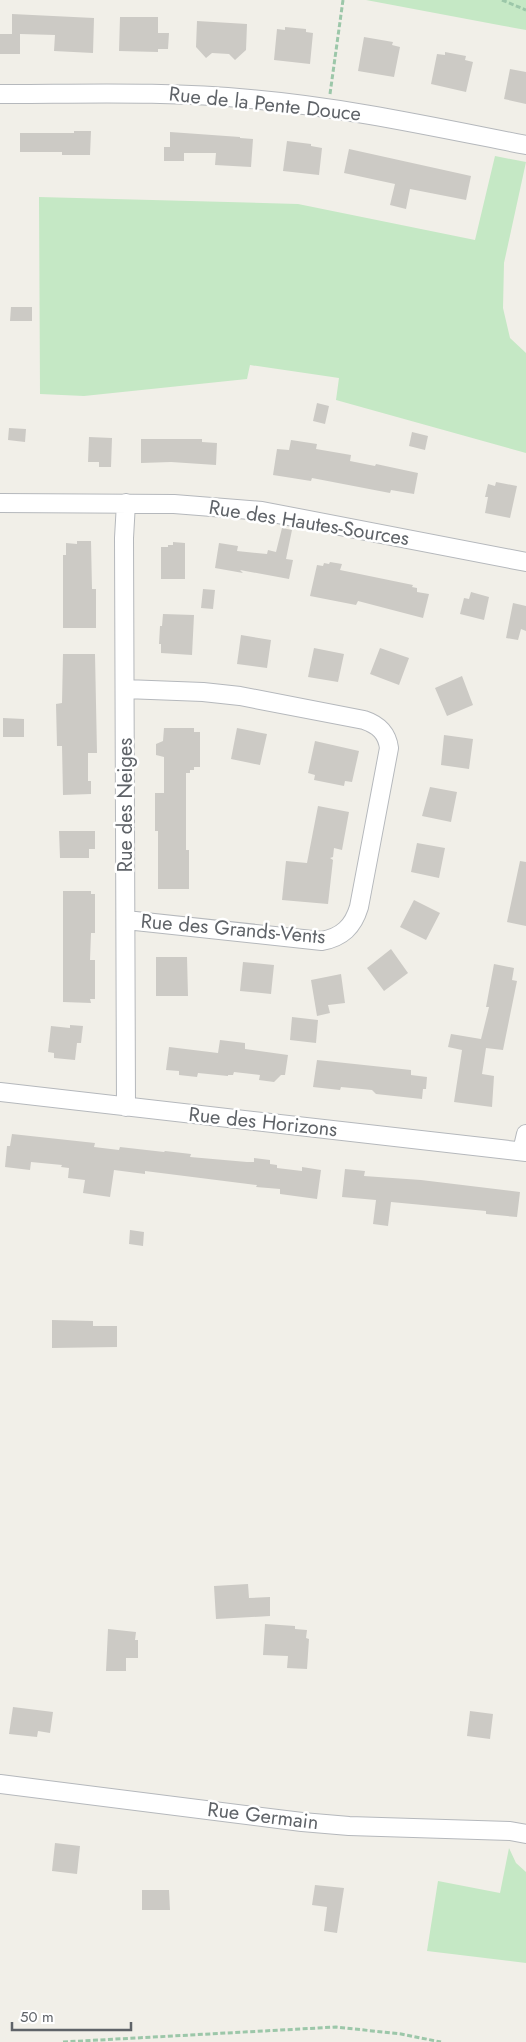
<svg xmlns="http://www.w3.org/2000/svg" width="526" height="2042" font-family="Jost,sans-serif">
<style>
.green{fill:#c5e8c5}
.building{fill:#cccac5}
.lines{fill:none;stroke-linecap:round;stroke-linejoin:round}
.minor-casing{stroke:#b5b8bc;stroke-width:20}
.path{stroke:#9cc7a9;stroke-width:3;stroke-dasharray:5 2.5;stroke-linecap:butt}
.minor{stroke:#fff;stroke-width:18}
.labels{text-anchor:middle;dominant-baseline:central;stroke-width:5;stroke-linejoin:round;paint-order:stroke}
.street-label{font-size:20px;fill:#5f6368;stroke:#fff}
</style>
<rect width="100%" height="100%" fill="#f1efe8"/>
<path class="green" d="M 366,0 L 526,0 L 526,30 L 504,26 Z
M 495,156 L 526,162 L 504,263 L 503,308 L 510,338 L 526,353 L 526,453 L 336,400 L 339,378 L 250,365 L 247,379 L 84,396 L 40,394 L 39,197 L 298,204 L 475,240 Z
M 509,1848 L 516,1863 L 526,1872 L 526,1963 L 427,1951 L 438,1881 L 500,1893 Z"/>
<path class="building" d="M 12,14 L 94,18 L 93,53 L 54,51 L 55,35 L 20,34 L 20,54 L 0,54 L 0,34 L 12,34 Z
M 120,17 L 158,17 L 158,33 L 169,33 L 168,49 L 158,49 L 158,52 L 119,51 Z
M 197,21 L 247,24 L 246,50 L 235,60 L 229,54 L 212,53 L 206,58 L 196,47 Z
M 285,27 L 306,29 L 306,32 L 313,33 L 310,64 L 274,60 L 277,29 L 285,30 Z
M 364,37 L 393,42 L 392,45 L 400,47 L 394,77 L 358,71 Z
M 445,52 L 466,56 L 465,60 L 473,62 L 466,92 L 431,84 L 437,54 L 445,55 Z
M 510,69 L 526,72 L 526,104 L 504,99 Z
M 74,131 L 91,131 L 90,155 L 62,155 L 62,152 L 20,152 L 20,133 L 74,133 Z
M 170,132 L 240,137 L 240,138 L 253,139 L 251,167 L 215,165 L 216,153 L 184,153 L 184,161 L 164,161 L 164,147 L 170,147 Z
M 287,141 L 311,144 L 311,146 L 322,148 L 319,175 L 283,171 Z
M 349,149 L 471,176 L 466,200 L 410,189 L 406,209 L 390,205 L 395,184 L 344,173 Z
M 11,307 L 32,307 L 32,321 L 10,321 Z
M 317,403 L 329,406 L 325,424 L 313,421 Z
M 9,428 L 26,429 L 25,442 L 8,440 Z
M 412,432 L 428,436 L 425,450 L 409,446 Z
M 89,437 L 112,438 L 111,467 L 99,467 L 99,462 L 88,462 Z
M 141,439 L 202,439 L 202,442 L 217,443 L 216,465 L 171,462 L 141,463 Z
M 291,440 L 317,444 L 316,449 L 351,455 L 350,461 L 375,466 L 376,464 L 418,473 L 414,494 L 391,490 L 390,493 L 312,478 L 311,481 L 273,475 L 277,449 L 289,450 Z
M 496,482 L 517,486 L 510,518 L 485,513 L 488,497 L 485,497 L 488,484 L 495,486 Z
M 282,528 L 292,530 L 286,559 L 293,560 L 289,579 L 240,570 L 243,573 L 215,568 L 219,543 L 238,546 L 237,551 L 267,554 L 268,550 L 276,552 Z
M 77,541 L 91,541 L 92,589 L 96,589 L 96,628 L 63,628 L 63,555 L 66,555 L 66,543 L 77,544 Z
M 173,542 L 185,543 L 185,579 L 161,579 L 161,547 L 168,547 L 168,545 L 173,545 Z
M 330,562 L 342,564 L 340,570 L 413,585 L 412,587 L 417,588 L 417,592 L 429,594 L 423,618 L 358,601 L 356,605 L 310,596 L 317,565 L 323,566 L 324,563 L 329,564 Z
M 203,589 L 215,590 L 213,609 L 201,608 Z
M 471,592 L 489,597 L 484,620 L 460,614 L 464,598 L 469,599 Z
M 513,603 L 526,606 L 526,631 L 521,629 L 518,640 L 506,638 Z
M 163,614 L 194,615 L 192,655 L 161,653 L 161,644 L 159,644 L 160,626 L 162,626 Z
M 241,635 L 271,640 L 267,668 L 237,664 Z
M 314,648 L 344,654 L 338,682 L 308,677 Z
M 380,648 L 409,658 L 399,685 L 370,674 Z
M 63,654 L 95,654 L 97,753 L 88,753 L 88,781 L 91,781 L 91,794 L 63,795 L 62,746 L 57,746 L 56,704 L 62,703 Z
M 462,676 L 473,705 L 447,716 L 435,688 Z
M 3,718 L 24,719 L 24,737 L 3,737 Z
M 164,728 L 194,728 L 194,732 L 200,732 L 200,767 L 194,767 L 194,770 L 190,770 L 190,773 L 186,773 L 186,850 L 189,850 L 189,889 L 158,889 L 158,831 L 155,831 L 155,793 L 164,793 L 164,757 L 156,755 L 156,744 L 163,741 Z
M 237,728 L 267,734 L 260,765 L 231,759 Z
M 444,735 L 473,739 L 469,769 L 441,765 Z
M 315,741 L 359,751 L 352,782 L 345,781 L 344,786 L 314,780 L 315,775 L 308,773 Z
M 430,787 L 457,792 L 451,822 L 422,816 Z
M 318,806 L 349,812 L 342,850 L 334,848 L 333,857 L 330,858 L 333,860 L 328,904 L 282,900 L 286,861 L 307,863 Z
M 59,831 L 95,831 L 95,849 L 89,849 L 89,858 L 60,858 Z
M 417,843 L 445,848 L 439,878 L 411,872 Z
M 520,861 L 526,862 L 526,926 L 507,922 Z
M 63,891 L 91,891 L 91,894 L 95,894 L 95,933 L 91,933 L 90,960 L 95,960 L 95,999 L 90,999 L 91,1003 L 63,1002 Z
M 414,900 L 440,913 L 426,940 L 400,927 Z
M 391,949 L 408,973 L 384,991 L 367,968 Z
M 156,957 L 187,957 L 188,996 L 156,996 Z
M 243,962 L 274,965 L 271,994 L 240,991 Z
M 494,964 L 514,968 L 512,980 L 517,981 L 503,1050 L 486,1048 L 482,1074 L 494,1076 L 492,1107 L 454,1102 L 462,1050 L 448,1047 L 451,1034 L 481,1039 L 489,1007 L 486,1007 Z
M 341,974 L 345,1003 L 328,1005 L 330,1013 L 317,1016 L 311,980 Z
M 292,1017 L 318,1020 L 316,1043 L 290,1040 Z
M 70,1025 L 83,1026 L 81,1043 L 77,1043 L 75,1060 L 54,1058 L 54,1053 L 48,1052 L 51,1026 L 70,1028 Z
M 220,1040 L 245,1043 L 245,1049 L 288,1055 L 285,1075 L 281,1075 L 274,1082 L 259,1080 L 260,1075 L 234,1072 L 233,1075 L 228,1075 L 228,1076 L 198,1073 L 197,1077 L 179,1075 L 179,1071 L 166,1070 L 169,1047 L 218,1053 Z
M 317,1060 L 411,1070 L 411,1075 L 427,1077 L 426,1089 L 423,1089 L 422,1099 L 376,1094 L 372,1090 L 341,1087 L 340,1090 L 313,1087 Z
M 12,1134 L 95,1143 L 94,1147 L 119,1150 L 120,1147 L 164,1152 L 165,1151 L 191,1154 L 190,1157 L 247,1162 L 254,1162 L 254,1158 L 270,1160 L 270,1164 L 277,1165 L 277,1168 L 302,1171 L 302,1167 L 321,1170 L 317,1199 L 280,1194 L 280,1189 L 256,1187 L 257,1185 L 145,1171 L 145,1174 L 114,1170 L 110,1197 L 83,1193 L 85,1180 L 68,1178 L 69,1168 L 61,1167 L 62,1165 L 31,1162 L 30,1170 L 5,1167 L 7,1146 L 10,1146 Z
M 345,1169 L 365,1171 L 364,1176 L 421,1180 L 520,1192 L 517,1217 L 486,1214 L 486,1211 L 391,1202 L 388,1226 L 373,1224 L 376,1200 L 342,1197 Z
M 130,1230 L 144,1232 L 143,1246 L 129,1244 Z
M 52,1320 L 93,1321 L 93,1326 L 117,1326 L 117,1347 L 52,1348 Z
M 248,1584 L 249,1598 L 270,1597 L 270,1616 L 216,1619 L 214,1586 Z
M 265,1624 L 295,1626 L 295,1629 L 307,1630 L 306,1638 L 309,1639 L 307,1669 L 287,1668 L 288,1656 L 263,1655 Z
M 108,1629 L 136,1632 L 135,1640 L 138,1640 L 138,1658 L 126,1658 L 126,1671 L 106,1671 Z
M 13,1707 L 53,1712 L 50,1733 L 38,1731 L 37,1737 L 9,1734 Z
M 470,1711 L 493,1714 L 490,1739 L 467,1736 Z
M 55,1843 L 80,1846 L 77,1874 L 52,1871 Z
M 315,1885 L 344,1888 L 337,1933 L 324,1931 L 327,1907 L 312,1905 Z
M 142,1890 L 169,1890 L 170,1910 L 142,1910 Z"/>
<g class="lines">
<defs>
<path id="minor" d="M 0,94 C 83,94 167,91 250,99 C 343,107 434,127 526,145
M 0,503 L 174,504 L 262,511 L 526,562
M 125,689 L 203,692 L 240,696 L 364,720 C 379,725 387,733 389,748 L 359,907 C 353,927 342,937 322,941 L 126,920
M 0,1092 L 526,1152
M 126,1107 L 124,538 L 126,503
M 522,1151 L 526,1134
M 0,1784 L 302,1822 L 349,1826 L 510,1831 L 526,1834"/>
</defs>
<use href="#minor" class="minor-casing"/>
<path class="path" d="M 502,0 L 526,10
M 330,94 L 343,0
M 63,2042 L 336,2027 L 401,2034 L 441,2042"/>
<use href="#minor" class="minor"/>
</g>
<g class="labels">
<g class="street-label">
<text transform="translate(265 104) rotate(6)">Rue de la Pente Douce</text>
<text transform="translate(309 523) rotate(9)">Rue des Hautes-Sources</text>
<text transform="translate(125 805) rotate(-90)">Rue des Neiges</text>
<text transform="translate(233 929) rotate(5)">Rue des Grands-Vents</text>
<text transform="translate(263 1122) rotate(6)">Rue des Horizons</text>
<text transform="translate(263 1816) rotate(7)">Rue Germain</text>
</g>
</g>
<path d="M12 2022v8h119v-8" fill="none" stroke="#5f6368" stroke-width="2.5"/>
<text x="20" y="2022" font-size="15" fill="#5f6368" stroke="#ffffff" stroke-width="4" paint-order="stroke">50 m</text>
</svg>
